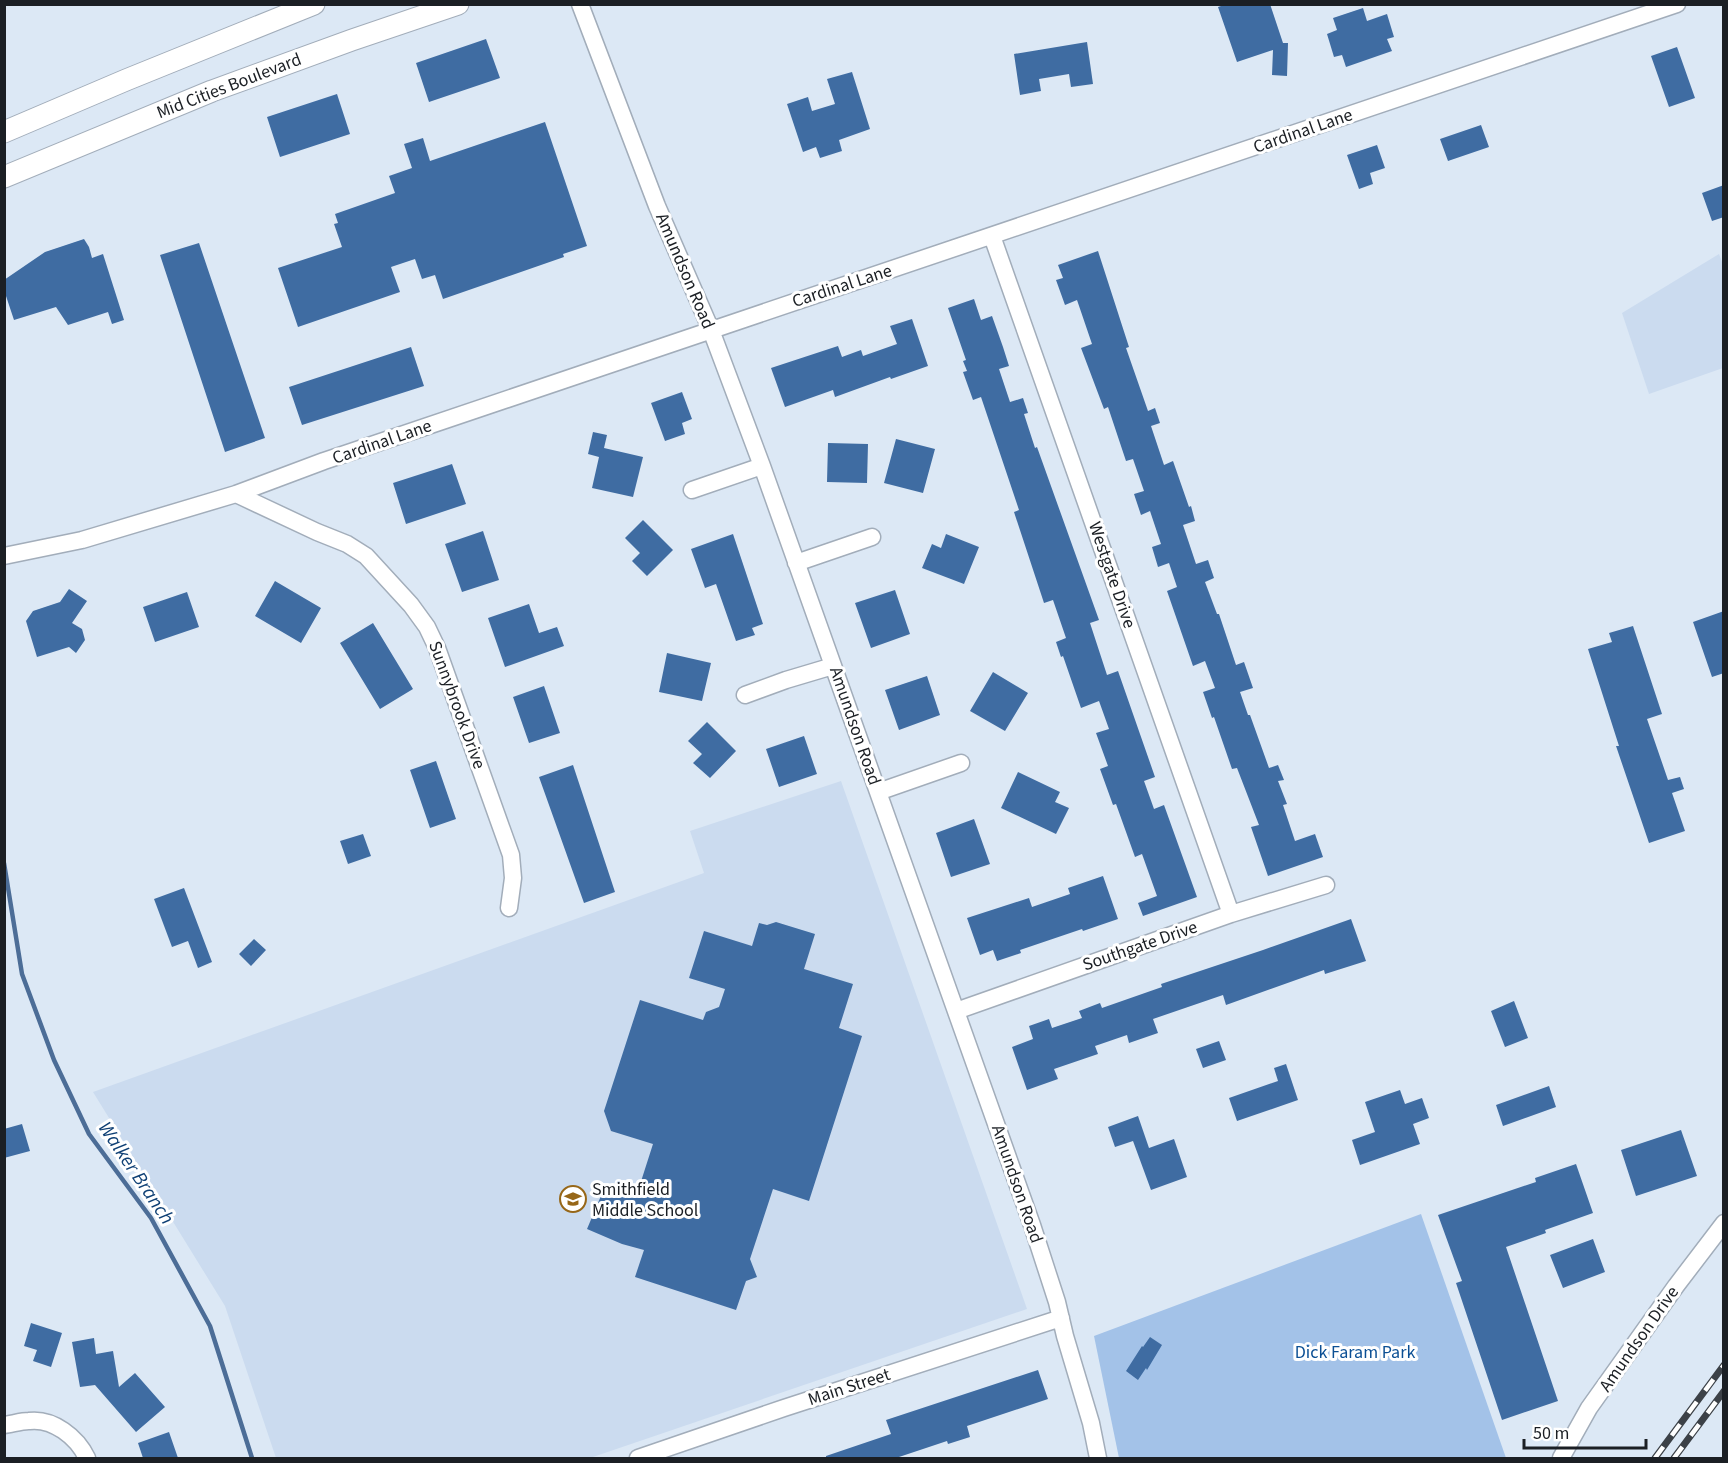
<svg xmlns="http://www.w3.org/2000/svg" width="1728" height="1463" font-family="'Source Sans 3',sans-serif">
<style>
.built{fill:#cbdbef}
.green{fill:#a3c2e8}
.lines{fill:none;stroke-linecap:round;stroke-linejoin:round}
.stream{stroke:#4c6d97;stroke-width:4.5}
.building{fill:#3f6ca2}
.minor-casing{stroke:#a2adba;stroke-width:19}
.major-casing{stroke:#a2adba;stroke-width:23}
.minor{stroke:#fff;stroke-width:16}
.major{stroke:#fff;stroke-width:21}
.rail-casing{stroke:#3c4147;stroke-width:7}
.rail{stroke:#fff;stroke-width:4.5;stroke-dasharray:14;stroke-linecap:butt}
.labels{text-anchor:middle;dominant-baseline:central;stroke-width:6;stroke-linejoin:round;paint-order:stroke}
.street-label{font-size:18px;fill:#1b1f24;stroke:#fff}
.poi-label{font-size:18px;fill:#1b1f24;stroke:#fff;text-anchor:start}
.park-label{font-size:18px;fill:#0b4f94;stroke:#fff}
.water-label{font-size:20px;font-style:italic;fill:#0f4075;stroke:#fff}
</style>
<rect width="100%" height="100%" fill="#dce8f5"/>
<path class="built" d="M 1719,254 L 1724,267 L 1723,368 L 1649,394 L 1622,313 Z
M 841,781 L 1027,1309 L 590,1458 L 276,1458 L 225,1306 L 93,1092 L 704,873 L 690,831 Z"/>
<path class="green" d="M 1421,1214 L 1506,1458 L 1119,1458 L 1094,1336 Z"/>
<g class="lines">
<path class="stream" d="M 4,863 L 22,974 L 54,1060 L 89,1134 L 151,1218 L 210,1326 L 252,1458"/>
</g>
<path class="building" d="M 1227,4 L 1270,4 L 1283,43 L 1288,43 L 1287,76 L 1272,75 L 1273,50 L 1237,62 L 1218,7 Z
M 1363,8 L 1367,21 L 1387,14 L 1394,37 L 1387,39 L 1392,51 L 1346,67 L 1342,55 L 1334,57 L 1327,34 L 1337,30 L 1333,18 Z
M 486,39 L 500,78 L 429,102 L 416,63 Z
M 1087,42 L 1093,84 L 1071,87 L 1069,74 L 1039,79 L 1041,91 L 1020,95 L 1014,54 Z
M 1677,47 L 1695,98 L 1669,107 L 1651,56 Z
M 852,72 L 870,129 L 839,140 L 842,151 L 820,158 L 816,147 L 803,152 L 787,104 L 808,97 L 812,111 L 835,104 L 827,79 Z
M 337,94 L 350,134 L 280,157 L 267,117 Z
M 545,122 L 587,246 L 563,254 L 564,257 L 443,299 L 435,275 L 422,279 L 415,259 L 391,267 L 400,292 L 298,327 L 278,268 L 342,247 L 334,224 L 338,223 L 335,214 L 395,193 L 389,176 L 412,168 L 404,144 L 423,138 L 430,161 Z
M 1481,125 L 1489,147 L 1448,161 L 1440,139 Z
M 1377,145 L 1385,168 L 1370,173 L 1373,184 L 1359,189 L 1347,155 Z
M 1724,185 L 1724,217 L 1712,221 L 1702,193 Z
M 84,239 L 89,247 L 92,258 L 103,254 L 124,320 L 112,324 L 108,312 L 68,325 L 56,307 L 14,320 L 4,290 L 4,280 L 45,252 Z
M 199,243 L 265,438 L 225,452 L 160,255 Z
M 1098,251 L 1129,347 L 1126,348 L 1148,411 L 1155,408 L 1160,423 L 1151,426 L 1164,465 L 1173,461 L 1189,507 L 1191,506 L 1195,521 L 1183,525 L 1196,564 L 1208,560 L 1214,578 L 1205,582 L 1217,614 L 1219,614 L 1236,665 L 1244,662 L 1253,688 L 1240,692 L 1248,715 L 1250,715 L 1269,768 L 1278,765 L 1284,780 L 1278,781 L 1287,804 L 1283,805 L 1295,841 L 1315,834 L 1323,857 L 1268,876 L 1251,827 L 1259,825 L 1237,768 L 1232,769 L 1214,717 L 1212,718 L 1203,692 L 1215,688 L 1205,661 L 1193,666 L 1167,591 L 1177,587 L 1169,563 L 1158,567 L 1152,547 L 1161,544 L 1150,511 L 1141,515 L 1134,494 L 1144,491 L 1133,459 L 1126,461 L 1108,407 L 1104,409 L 1081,348 L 1092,344 L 1077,300 L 1065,305 L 1056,280 L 1063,278 L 1058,265 Z
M 974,299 L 981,320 L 992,316 L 1003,347 L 1009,366 L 999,369 L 1010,402 L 1023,398 L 1028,413 L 1024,414 L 1035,448 L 1037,447 L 1099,620 L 1090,623 L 1107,675 L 1118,671 L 1155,777 L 1144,781 L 1154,809 L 1164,805 L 1197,897 L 1143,916 L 1138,903 L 1157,896 L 1142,854 L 1135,857 L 1116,804 L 1113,805 L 1100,769 L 1108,766 L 1096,733 L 1109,729 L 1099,701 L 1081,708 L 1063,656 L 1061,657 L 1056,642 L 1066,638 L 1053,600 L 1044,603 L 1014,512 L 1019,510 L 981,397 L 973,400 L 963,372 L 967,371 L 963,361 L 966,360 L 948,308 Z
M 912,319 L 928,366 L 891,379 L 890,377 L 835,397 L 833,390 L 785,407 L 771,368 L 838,346 L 842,357 L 861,350 L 863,356 L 897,344 L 890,326 Z
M 411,347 L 424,386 L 302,425 L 289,387 Z
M 682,392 L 692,419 L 682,423 L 685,434 L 665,441 L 651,403 Z
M 593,432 L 607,435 L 604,448 L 643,457 L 633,497 L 592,488 L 599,457 L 588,454 Z
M 896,439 L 935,449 L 923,493 L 884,483 Z
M 828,443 L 868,444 L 867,483 L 827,482 Z
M 452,464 L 466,504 L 406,524 L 393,483 Z
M 643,520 L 673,550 L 647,576 L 632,561 L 640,553 L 625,538 Z
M 483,531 L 499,580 L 462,592 L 445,544 Z
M 733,534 L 763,624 L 752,628 L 755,635 L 736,641 L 716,584 L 705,588 L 691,549 Z
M 946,534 L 979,547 L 964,584 L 922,568 L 932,544 L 941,548 Z
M 275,581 L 321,608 L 301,643 L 255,616 Z
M 69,589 L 87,601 L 72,623 L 82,629 L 85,640 L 76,653 L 69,647 L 37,657 L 26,621 L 33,611 L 60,602 Z
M 895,590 L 910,634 L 871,648 L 855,603 Z
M 187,592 L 199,627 L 155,642 L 143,607 Z
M 529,604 L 539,633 L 557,627 L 564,646 L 505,667 L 488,618 Z
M 1724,611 L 1724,673 L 1712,677 L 1693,622 Z
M 373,623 L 413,689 L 380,709 L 340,643 Z
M 1633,626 L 1662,714 L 1647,719 L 1668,780 L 1680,777 L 1684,789 L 1672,793 L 1685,831 L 1649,843 L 1616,746 L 1619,746 L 1588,649 L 1612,642 L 1609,633 Z
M 667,653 L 711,663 L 702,701 L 659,692 Z
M 993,672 L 1028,693 L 1005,731 L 970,711 Z
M 927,676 L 940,715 L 899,730 L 885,690 Z
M 544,686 L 560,733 L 529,743 L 513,697 Z
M 707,722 L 736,751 L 710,778 L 693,763 L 702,754 L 688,741 Z
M 804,736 L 817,774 L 779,787 L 766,749 Z
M 436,761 L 456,819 L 430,828 L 410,770 Z
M 573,765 L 615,892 L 584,903 L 539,777 Z
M 1018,772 L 1060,792 L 1055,802 L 1069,808 L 1056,834 L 1001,808 Z
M 974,819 L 990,864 L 951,877 L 936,833 Z
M 363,834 L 371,856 L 348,864 L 340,841 Z
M 1103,876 L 1118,919 L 1083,931 L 1082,929 L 1020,950 L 1021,953 L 997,961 L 993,950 L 980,955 L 967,918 L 1029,898 L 1032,907 L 1070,894 L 1068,888 Z
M 184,888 L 212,962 L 198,968 L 188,941 L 172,947 L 154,899 Z
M 1351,919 L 1366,961 L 1325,974 L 1324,970 L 1226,1005 L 1223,995 L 1153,1019 L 1158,1033 L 1129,1043 L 1127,1035 L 1095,1046 L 1098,1054 L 1054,1069 L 1058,1079 L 1027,1090 L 1012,1047 L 1033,1039 L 1029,1026 L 1049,1019 L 1052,1028 L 1082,1018 L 1079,1011 L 1100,1003 L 1102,1008 L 1162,987 L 1161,984 L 1263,950 Z
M 776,922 L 815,934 L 804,969 L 853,984 L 839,1028 L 862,1036 L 809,1201 L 773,1189 L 750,1259 L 757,1277 L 746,1281 L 736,1310 L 635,1277 L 644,1250 L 622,1244 L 587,1229 L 606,1184 L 636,1197 L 653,1144 L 611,1131 L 604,1111 L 640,1000 L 703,1020 L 706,1012 L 719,1007 L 725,989 L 689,978 L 704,931 L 752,946 L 759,923 L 767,925 Z
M 254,939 L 266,950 L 251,966 L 239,954 Z
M 1514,1001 L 1528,1038 L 1505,1047 L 1491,1011 Z
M 1219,1041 L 1226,1060 L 1203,1068 L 1196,1049 Z
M 1286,1064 L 1298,1100 L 1237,1121 L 1229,1098 L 1278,1081 L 1274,1068 Z
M 1549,1086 L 1556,1107 L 1503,1126 L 1496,1105 Z
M 1400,1090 L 1405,1104 L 1422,1098 L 1429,1118 L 1413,1124 L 1420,1144 L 1360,1165 L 1352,1140 L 1375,1132 L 1365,1102 Z
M 1138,1116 L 1149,1148 L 1174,1139 L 1187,1177 L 1151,1190 L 1133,1141 L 1115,1147 L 1108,1127 Z
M 22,1124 L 30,1151 L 4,1158 L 4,1129 Z
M 1681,1130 L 1697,1176 L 1636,1196 L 1621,1150 Z
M 1576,1164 L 1593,1213 L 1545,1230 L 1546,1233 L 1506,1247 L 1558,1401 L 1502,1420 L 1456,1283 L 1462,1281 L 1438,1215 L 1536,1182 L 1535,1178 Z
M 1593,1239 L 1605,1272 L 1563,1288 L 1550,1255 Z
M 31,1323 L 62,1333 L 51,1367 L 33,1361 L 37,1350 L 24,1346 Z
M 1150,1337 L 1162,1345 L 1147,1370 L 1146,1368 L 1138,1380 L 1126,1371 L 1142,1346 L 1143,1347 Z
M 94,1338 L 96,1354 L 113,1351 L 119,1387 L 135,1373 L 165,1407 L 136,1432 L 95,1385 L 80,1387 L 72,1342 Z
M 1038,1370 L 1048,1399 L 967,1426 L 970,1437 L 948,1444 L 947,1441 L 896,1458 L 826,1458 L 826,1456 L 891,1434 L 886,1420 Z
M 169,1432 L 178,1458 L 143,1458 L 138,1443 Z"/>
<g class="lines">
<defs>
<path id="minor" d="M 580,4 L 657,206 L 711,330 L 762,466 L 1032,1225 L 1057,1302 L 1065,1336 L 1091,1423 L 1098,1458
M 992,236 L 1231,914
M 692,490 L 762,466
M 236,494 L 317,532 L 347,544 L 366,556 L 411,605 L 427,627 L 437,648 L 511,855 L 513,878 L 509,908
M 4,556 L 82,540 L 236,494 L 324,461 L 1677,4
M 796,563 L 872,537
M 745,695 L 786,680 L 833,666
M 878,792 L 961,763
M 956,1011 L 1231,914 L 1326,885
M 4,1425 C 12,1424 21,1421 29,1421 C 53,1418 77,1437 87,1458
M 638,1458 L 784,1408 L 1061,1318
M 1561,1458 L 1589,1408 L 1676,1286 L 1724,1223"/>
<path id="major" d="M 4,132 L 126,80 L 314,4
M 4,177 L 212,91 L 352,40 L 458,4"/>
</defs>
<use href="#minor" class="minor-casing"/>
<use href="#major" class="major-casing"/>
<use href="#minor" class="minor"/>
<use href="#major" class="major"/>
<defs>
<path id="rail" d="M 1655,1458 L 1724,1365
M 1674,1458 L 1724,1391"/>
</defs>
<use href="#rail" class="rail-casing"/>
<use href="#rail" class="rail"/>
</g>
<defs>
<symbol id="school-ring" viewBox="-11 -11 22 22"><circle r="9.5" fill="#fff" stroke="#976718" stroke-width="1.5"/><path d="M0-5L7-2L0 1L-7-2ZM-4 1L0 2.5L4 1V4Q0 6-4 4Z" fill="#976718"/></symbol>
</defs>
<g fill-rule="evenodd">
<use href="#school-ring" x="558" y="1184" width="30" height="30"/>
</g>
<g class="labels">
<g class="street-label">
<text transform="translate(229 86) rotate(-21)">Mid Cities Boulevard</text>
<text transform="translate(1303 131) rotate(-19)">Cardinal Lane</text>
<text transform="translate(685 271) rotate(67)">Amundson Road</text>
<text transform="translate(842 286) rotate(-18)">Cardinal Lane</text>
<text transform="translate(382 442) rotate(-19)">Cardinal Lane</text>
<text transform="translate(1112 575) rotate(71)">Westgate Drive</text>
<text transform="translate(457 705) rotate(70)">Sunnybrook Drive</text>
<text transform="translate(855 726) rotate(71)">Amundson Road</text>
<text transform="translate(1140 946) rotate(-19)">Southgate Drive</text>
<text transform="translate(1017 1184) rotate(71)">Amundson Road</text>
<text transform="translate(1639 1339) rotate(-55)">Amundson Drive</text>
<text transform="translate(849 1387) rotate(-18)">Main Street</text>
</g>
<g class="poi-label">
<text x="592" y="1189">Smithfield<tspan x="592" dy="21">Middle School</tspan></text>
</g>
<g class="park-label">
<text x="1355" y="1352">Dick Faram Park</text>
</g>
<g class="water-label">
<text transform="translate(136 1173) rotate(56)">Walker Branch</text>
</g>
</g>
<rect width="1728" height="1463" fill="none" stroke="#1b1f24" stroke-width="12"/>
<path d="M1524 1439v9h122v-9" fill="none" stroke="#1b1f24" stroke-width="3"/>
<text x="1533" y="1439" font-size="18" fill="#1b1f24" stroke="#ffffff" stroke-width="4.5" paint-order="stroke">50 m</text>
</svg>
